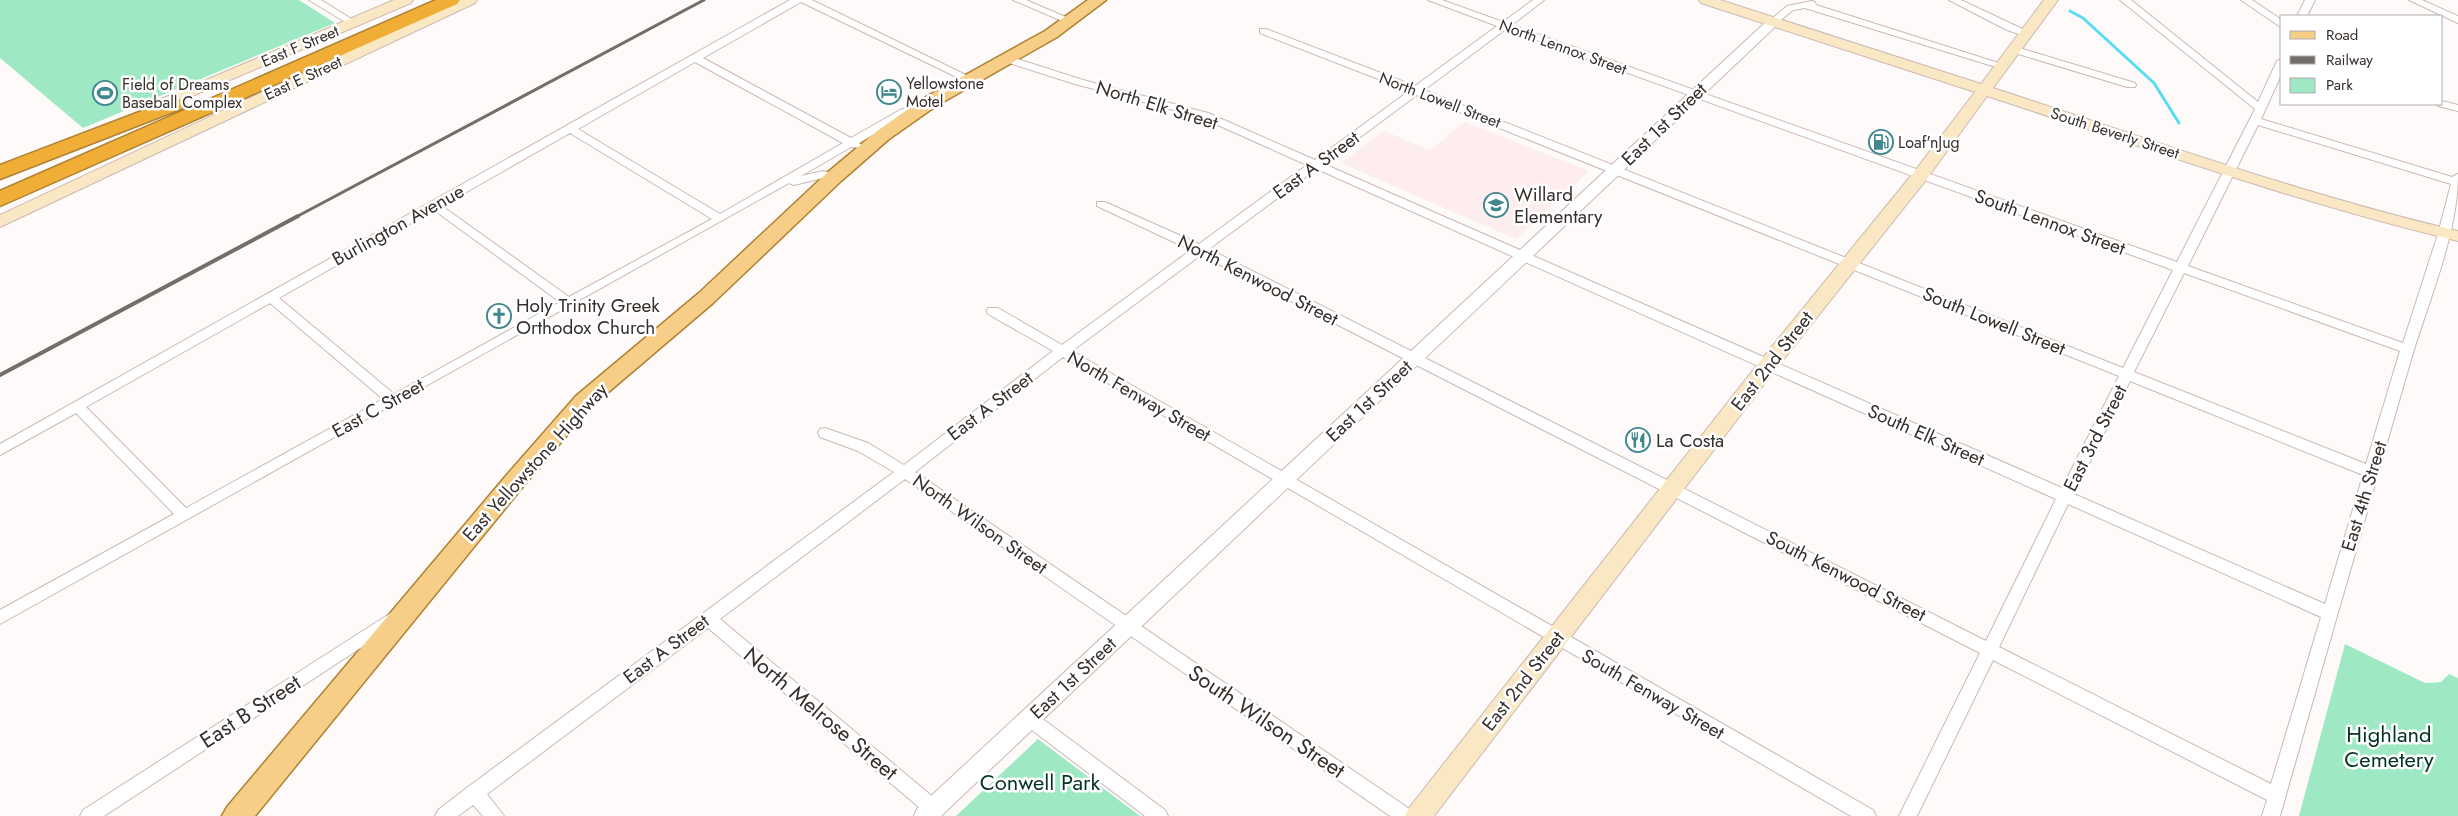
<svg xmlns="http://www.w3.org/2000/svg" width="2458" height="816" font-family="Jost,sans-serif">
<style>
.education{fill:#fdedef}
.green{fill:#9ee9c3}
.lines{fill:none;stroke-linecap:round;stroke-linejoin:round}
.stream{stroke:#57ddf2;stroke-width:3}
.minor-casing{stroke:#cbb9b3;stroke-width:2}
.tertiary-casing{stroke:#cbb9b3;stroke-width:2}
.secondary-casing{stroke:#cbb9b3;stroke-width:2}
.primary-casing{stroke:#af8233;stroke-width:3}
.motorway-casing{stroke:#af8233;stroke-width:3}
.minor{fill:#fff;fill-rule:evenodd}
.tertiary{fill:#fff;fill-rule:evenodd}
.secondary{fill:#fae7c3;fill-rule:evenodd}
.primary{fill:#f6ce87;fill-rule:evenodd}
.motorway{fill:#f0ae37;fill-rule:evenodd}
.rail-far1{stroke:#736d6b;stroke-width:3}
.rail{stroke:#736d6b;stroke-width:4}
.labels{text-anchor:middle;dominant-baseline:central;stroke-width:5;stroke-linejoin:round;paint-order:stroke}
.far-street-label{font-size:16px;fill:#362f2c;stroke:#fff}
.far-poi-label{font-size:16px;fill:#362f2c;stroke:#fff;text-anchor:start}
.street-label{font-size:19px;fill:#362f2c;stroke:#fff}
.poi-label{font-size:19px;fill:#362f2c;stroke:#fff;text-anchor:start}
.near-street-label{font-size:22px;fill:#362f2c;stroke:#fff}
.near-park-label{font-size:22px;fill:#043321;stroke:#fff}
</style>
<rect width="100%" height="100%" fill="#fefaf9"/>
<path class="education" d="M 1465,122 L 1589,171 L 1516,239 L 1341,163 L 1384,131 L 1430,150 Z"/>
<path class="green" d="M 0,0 L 299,0 L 335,23 L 83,128 L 0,58 Z
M 2345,644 L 2425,683 L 2441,682 L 2449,674 L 2458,678 L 2458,816 L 2299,816 Z
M 1038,739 L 1140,816 L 956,816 Z"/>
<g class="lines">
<path class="stream" d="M 2070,11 L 2083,18 L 2154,83 L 2179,123"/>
<defs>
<path id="minor" d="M 309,0 L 321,0 L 358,23 L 350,25 Z
M 790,0 L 812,0 L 974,79 L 969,82 L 965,81 L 801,2 L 703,58 L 851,138 L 900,110 L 922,102 L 927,105 L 926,107 L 908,114 L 859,143 L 863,146 L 861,148 L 851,147 L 801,176 L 823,171 L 838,175 L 838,179 L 823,178 L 794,185 L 789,183 L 0,624 L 0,610 L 174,514 L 76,413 L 0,455 L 0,444 ZM 695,62 L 843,143 L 720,214 L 578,129 ZM 570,133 L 712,219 L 569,297 L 442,206 ZM 434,210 L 560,302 L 394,394 L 279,298 ZM 270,303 L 383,399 L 186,508 L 86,407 Z
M 1013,0 L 1026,0 L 1075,21 L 1067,23 Z
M 1428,0 L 1442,0 L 1503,22 L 1533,0 L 1544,0 L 1512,25 L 2177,262 L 2255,109 L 2120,0 L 2131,0 L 2258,102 L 2277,61 L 2282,58 L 2282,73 L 2261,119 L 2452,177 L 2458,174 C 2458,238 2425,308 2408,370 C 2365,519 2322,667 2280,816 L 2262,816 L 2267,800 L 1993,660 L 1917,816 L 1899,816 L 1980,653 L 1201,255 L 1072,351 L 1873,810 L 1876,816 L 1851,816 L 1063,357 L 915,472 L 1411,810 L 1414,816 L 1390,816 L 905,479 L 720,619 L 939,802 L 942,808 L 939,814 L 933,816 L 927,814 L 708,628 L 487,794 L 504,816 L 483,816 L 473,805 L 458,816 L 435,816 L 438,810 L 468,787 L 894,472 L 858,451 L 820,437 L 818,433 L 820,429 L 825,428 L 868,443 L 904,465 L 1053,351 L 988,314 L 987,311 L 988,308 L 998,308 L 1062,345 L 1191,250 L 1097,206 L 1097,202 L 1105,202 L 1199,244 L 1307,165 L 1200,117 L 1075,84 L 1003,61 L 1003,57 L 1011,57 L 1083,80 L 1208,113 L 1315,160 L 1409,91 L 1260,33 L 1260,29 L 1266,29 L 1415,86 L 1497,26 ZM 1506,29 L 2173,270 L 2123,368 L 1424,90 ZM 1417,95 L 2119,376 L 2062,488 L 1324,164 ZM 2258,125 L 2451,184 L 2438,234 L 2403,343 L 2188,266 ZM 1317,169 L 2056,499 L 1986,641 L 1209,249 ZM 2184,273 L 2400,351 L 2366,464 L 2134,372 ZM 2130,381 L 2363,475 L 2325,604 L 2074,494 ZM 2068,504 L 2321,617 L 2271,784 L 1999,647 Z
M 1949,0 L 1961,0 L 2033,34 L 2028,37 L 2007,30 Z
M 2241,0 L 2252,0 L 2282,20 L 2282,28 Z
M 2305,0 L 2315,0 L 2307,16 L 2297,16 Z
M 2409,0 L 2422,0 L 2458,16 L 2458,23 Z
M 1812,1 L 1815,2 L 1816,5 L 2008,66 L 2007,68 L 1999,68 L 1805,8 L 1793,10 L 1776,24 L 1768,22 L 1787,6 Z
M 2016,47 L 2135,83 L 2136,85 L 2135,87 L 2127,87 L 2012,52 L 2011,50 Z
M 2442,101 L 2458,105 L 2458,111 L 2438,106 L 2437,104 L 2442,104 Z
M 394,611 L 400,612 L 402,617 L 400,622 L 104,816 L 80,816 L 83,810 Z
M 1030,712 L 1036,714 L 1165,810 L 1168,816 L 1145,816 L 1024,724 L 1022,719 L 1024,714 Z"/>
<path id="tertiary" d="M 1773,18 L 1779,22 L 1777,25 L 941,816 L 914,816 L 917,809 L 1769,19 Z"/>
<path id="secondary" d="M 394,0 L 413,0 L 411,3 L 157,111 L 152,113 L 144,108 L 147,105 Z
M 459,0 L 477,0 L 475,3 L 0,227 L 0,215 Z
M 1699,0 L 1720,0 L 1981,84 L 2044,0 L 2058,0 L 1993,88 C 2147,138 2300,194 2458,231 L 2458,241 C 2298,203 2143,147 1987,96 L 1926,180 L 1775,370 L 1434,816 L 1405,816 L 1409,808 L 1761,360 L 1914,172 L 1975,92 L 1701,3 Z"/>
<path id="primary" d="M 1088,0 L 1106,0 L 1057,37 L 936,106 L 889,139 L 841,181 L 713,303 L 592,406 L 521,489 L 255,816 L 222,816 L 227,807 L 505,477 L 576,396 L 699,293 L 827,173 L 877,131 L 924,98 L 1045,31 Z"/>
<path id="motorway" d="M 436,0 L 460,0 L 457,4 L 0,206 L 0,191 Z
M 176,98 L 183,100 L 186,104 L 183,108 L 0,179 L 0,165 Z"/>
</defs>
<use href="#minor" class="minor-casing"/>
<use href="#tertiary" class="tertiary-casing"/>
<use href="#secondary" class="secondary-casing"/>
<use href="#primary" class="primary-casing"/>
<use href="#motorway" class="motorway-casing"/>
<use href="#minor" class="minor"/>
<use href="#tertiary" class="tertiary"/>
<use href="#secondary" class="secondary"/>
<use href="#primary" class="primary"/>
<use href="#motorway" class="motorway"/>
<path class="rail-far1" d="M 296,217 L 704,0"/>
<path class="rail" d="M 0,375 L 298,216"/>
</g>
<defs>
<symbol id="hotel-ring" viewBox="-11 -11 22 22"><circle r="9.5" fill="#fff" stroke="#3f878d" stroke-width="1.5"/><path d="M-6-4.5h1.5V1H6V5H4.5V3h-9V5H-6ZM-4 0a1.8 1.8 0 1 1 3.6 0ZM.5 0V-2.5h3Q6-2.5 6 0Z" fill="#3f878d"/></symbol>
<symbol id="stadium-ring" viewBox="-11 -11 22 22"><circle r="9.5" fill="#fff" stroke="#3f878d" stroke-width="1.5"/><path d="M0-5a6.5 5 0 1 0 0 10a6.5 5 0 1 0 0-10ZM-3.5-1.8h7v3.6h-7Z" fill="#3f878d"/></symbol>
<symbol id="fuel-ring" viewBox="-11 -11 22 22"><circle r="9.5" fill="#fff" stroke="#3f878d" stroke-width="1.5"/><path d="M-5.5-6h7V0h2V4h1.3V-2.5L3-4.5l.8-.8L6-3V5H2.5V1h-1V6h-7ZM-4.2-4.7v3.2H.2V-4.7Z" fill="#3f878d"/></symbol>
<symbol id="school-ring" viewBox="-11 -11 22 22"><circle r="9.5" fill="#fff" stroke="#3f878d" stroke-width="1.5"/><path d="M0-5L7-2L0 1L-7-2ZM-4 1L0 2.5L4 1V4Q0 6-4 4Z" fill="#3f878d"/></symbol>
<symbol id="church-ring" viewBox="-11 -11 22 22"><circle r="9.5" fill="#fff" stroke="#3f878d" stroke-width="1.5"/><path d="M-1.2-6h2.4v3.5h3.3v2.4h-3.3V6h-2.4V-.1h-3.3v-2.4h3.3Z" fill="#3f878d"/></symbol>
<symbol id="restaurant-ring" viewBox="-11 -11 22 22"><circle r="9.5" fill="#fff" stroke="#3f878d" stroke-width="1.5"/><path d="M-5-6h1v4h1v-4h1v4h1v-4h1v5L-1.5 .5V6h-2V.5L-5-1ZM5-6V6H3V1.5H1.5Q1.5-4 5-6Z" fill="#3f878d"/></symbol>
</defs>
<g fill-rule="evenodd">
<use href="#hotel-ring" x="875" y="78" width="28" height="28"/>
<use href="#stadium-ring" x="91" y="79" width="28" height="28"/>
<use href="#fuel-ring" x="1867" y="128" width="28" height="28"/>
<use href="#school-ring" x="1482" y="191" width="28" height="28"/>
<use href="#church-ring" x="485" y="302" width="28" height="28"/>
<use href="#restaurant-ring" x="1624" y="426" width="28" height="28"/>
</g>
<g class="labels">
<g class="far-street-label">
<text transform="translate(300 46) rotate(-23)">East F Street</text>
<text transform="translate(1563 47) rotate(20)">North Lennox Street</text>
<text transform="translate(303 78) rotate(-25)">East E Street</text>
<text transform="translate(1440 100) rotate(21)">North Lowell Street</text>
<text transform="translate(2115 133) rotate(18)">South Beverly Street</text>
</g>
<g class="far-poi-label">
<text x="906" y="83">Yellowstone<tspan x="906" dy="18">Motel</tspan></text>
<text x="122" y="84">Field of Dreams<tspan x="122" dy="18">Baseball Complex</tspan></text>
<text x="1898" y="142">Loaf'nJug</text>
</g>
<g class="street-label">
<text transform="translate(1157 105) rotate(17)">North Elk Street</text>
<text transform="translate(1664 124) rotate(-44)">East 1st Street</text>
<text transform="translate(1316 165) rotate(-36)">East A Street</text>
<text transform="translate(2050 222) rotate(20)">South Lennox Street</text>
<text transform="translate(398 225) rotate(-29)">Burlington Avenue</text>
<text transform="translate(1258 280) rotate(27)">North Kenwood Street</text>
<text transform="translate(1994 321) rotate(22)">South Lowell Street</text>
<text transform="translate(1772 361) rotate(-52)">East 2nd Street</text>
<text transform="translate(1139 396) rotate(30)">North Fenway Street</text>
<text transform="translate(1369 401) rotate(-43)">East 1st Street</text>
<text transform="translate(990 406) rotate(-37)">East A Street</text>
<text transform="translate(378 408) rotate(-29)">East C Street</text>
<text transform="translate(1926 435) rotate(24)">South Elk Street</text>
<text transform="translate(2095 438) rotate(-63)">East 3rd Street</text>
<text transform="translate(535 462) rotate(-48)">East Yellowstone Highway</text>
<text transform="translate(2364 496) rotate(-73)">East 4th Street</text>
<text transform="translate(980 524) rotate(35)">North Wilson Street</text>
<text transform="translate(1846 576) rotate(27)">South Kenwood Street</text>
<text transform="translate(666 649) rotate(-37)">East A Street</text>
<text transform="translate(1073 678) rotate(-43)">East 1st Street</text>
<text transform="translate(1523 681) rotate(-52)">East 2nd Street</text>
<text transform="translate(1653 694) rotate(30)">South Fenway Street</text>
</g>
<g class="poi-label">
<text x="1514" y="194">Willard<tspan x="1514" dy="22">Elementary</tspan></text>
<text x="516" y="305">Holy Trinity Greek<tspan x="516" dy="22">Orthodox Church</tspan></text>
<text x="1656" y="440">La Costa</text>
</g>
<g class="near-street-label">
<text transform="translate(250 711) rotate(-33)">East B Street</text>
<text transform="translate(821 713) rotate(40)">North Melrose Street</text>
<text transform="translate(1267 721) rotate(34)">South Wilson Street</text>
</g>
<g class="near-park-label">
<text x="2389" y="734">Highland<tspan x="2389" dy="25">Cemetery</tspan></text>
<text x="1040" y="782">Conwell Park</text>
</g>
</g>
<rect x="2280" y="15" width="162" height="90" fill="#ffffff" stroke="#afacab"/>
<rect x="2290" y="31" width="25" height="8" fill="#f6ce87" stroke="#afacab"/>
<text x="2326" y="40" font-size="15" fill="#362f2c">Road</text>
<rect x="2290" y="56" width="25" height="8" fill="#736d6b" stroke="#afacab"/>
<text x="2326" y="65" font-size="15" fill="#362f2c">Railway</text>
<rect x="2290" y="78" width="25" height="15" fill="#9ee9c3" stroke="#afacab"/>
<text x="2326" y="90" font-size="15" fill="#362f2c">Park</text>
</svg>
